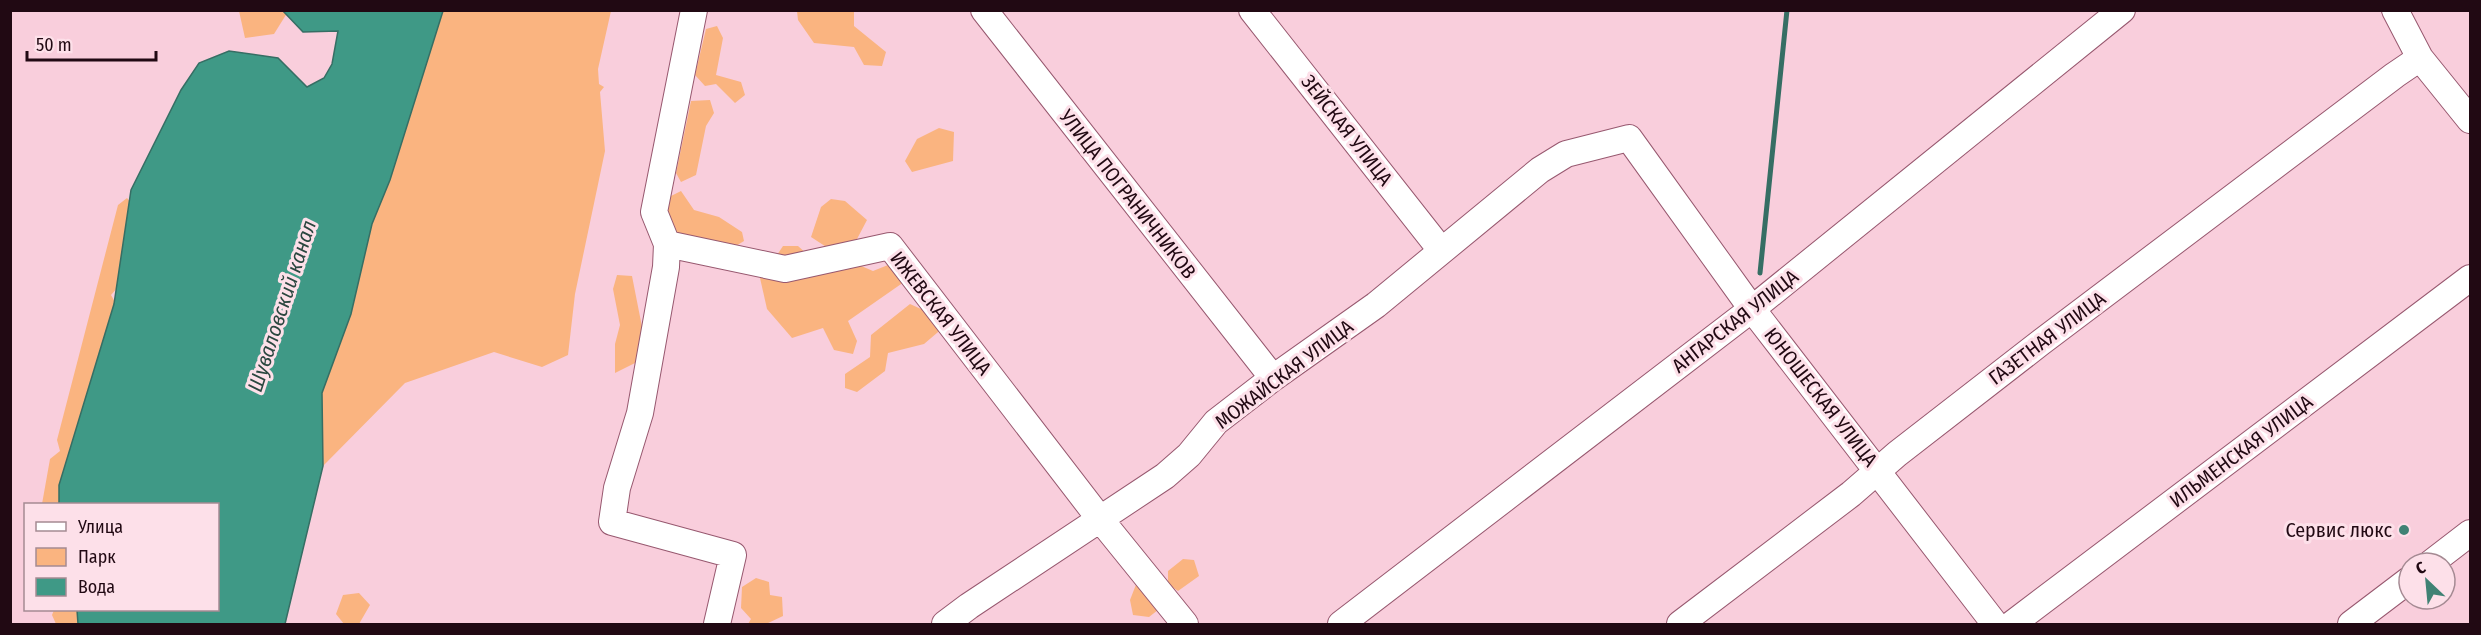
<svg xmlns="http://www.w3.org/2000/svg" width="2481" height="635" font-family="'Fira Sans Condensed',sans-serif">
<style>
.green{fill:#fab480}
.water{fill:#3f9986;stroke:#366e64;stroke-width:1.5}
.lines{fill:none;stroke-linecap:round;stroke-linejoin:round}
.stream{stroke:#366e64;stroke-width:5}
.minor-casing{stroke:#97586f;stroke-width:28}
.minor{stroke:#fff;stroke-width:26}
.poi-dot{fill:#408274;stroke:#fde0e9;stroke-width:2}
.labels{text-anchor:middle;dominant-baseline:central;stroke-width:6;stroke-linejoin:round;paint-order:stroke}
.street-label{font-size:20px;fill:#210913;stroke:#fde0e9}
.poi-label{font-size:20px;fill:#210913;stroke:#fde0e9;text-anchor:end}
.water-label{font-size:21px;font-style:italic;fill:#2b4740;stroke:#fde0e9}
</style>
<rect width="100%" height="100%" fill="#f9cedc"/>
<path class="green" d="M 289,10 L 274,34 L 245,38 L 239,11 Z
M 443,11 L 611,11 L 598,69 L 599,84 L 604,87 L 600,92 L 605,151 L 575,294 L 568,355 L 542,367 L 494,352 L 405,383 L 323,466 L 322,393 L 351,314 L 372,224 L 390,180 Z
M 797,11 L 854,11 L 854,26 L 886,52 L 882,66 L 864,65 L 854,47 L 814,43 L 798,20 Z
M 717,26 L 723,38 L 716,75 L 741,82 L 745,95 L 735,103 L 716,84 L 705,86 L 695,75 L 706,29 Z
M 710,100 L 714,113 L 706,126 L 696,175 L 681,182 L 676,173 L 691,101 Z
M 939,128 L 954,132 L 953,161 L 912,172 L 905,161 L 917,139 Z
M 681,191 L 694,210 L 719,217 L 742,232 L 744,241 L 731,249 L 677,237 L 666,226 L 669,197 Z
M 127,198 L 132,204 L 125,279 L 111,295 L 120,311 L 61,504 L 42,504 L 50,459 L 60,451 L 57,440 L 118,205 Z
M 831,199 L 845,201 L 867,220 L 857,239 L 831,250 L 811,237 L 821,207 Z
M 783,246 L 798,246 L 818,264 L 845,259 L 873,271 L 898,261 L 904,282 L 848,321 L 857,341 L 853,354 L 834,350 L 823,328 L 792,338 L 767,309 L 760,278 L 777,270 L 777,255 Z
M 617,275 L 632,276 L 644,337 L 635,363 L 615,373 L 615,344 L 620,325 L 613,289 Z
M 910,304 L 921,309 L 933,306 L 944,327 L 924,344 L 888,353 L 885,371 L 857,392 L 845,388 L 845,374 L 870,357 L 871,335 Z
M 1183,559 L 1194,560 L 1199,576 L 1178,591 L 1168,584 L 1168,571 Z
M 756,578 L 769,582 L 770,595 L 782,597 L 783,616 L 766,624 L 748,624 L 751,619 L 741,608 L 742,587 Z
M 1137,582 L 1158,610 L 1149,617 L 1133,615 L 1130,600 Z
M 359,593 L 370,605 L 359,624 L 344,624 L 336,614 L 343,595 Z
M 54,610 L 80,610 L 85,624 L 56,624 L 52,615 Z"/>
<path class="water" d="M 283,11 L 443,11 L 390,180 L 372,224 L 351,314 L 322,393 L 323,466 L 285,624 L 78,624 L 77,610 L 218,610 L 218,504 L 59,504 L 59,485 L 114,304 L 131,190 L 181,90 L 199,63 L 229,51 L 278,58 L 307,87 L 324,78 L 332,64 L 338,31 L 303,32 Z"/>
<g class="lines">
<path class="stream" d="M 1760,273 L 1787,10"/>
<defs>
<path id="minor" d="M 694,10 L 654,212 L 667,244 L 666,267 L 640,413 L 617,488 L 612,522 L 733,555 L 717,624
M 984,10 L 1273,378
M 1252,10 L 1441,250
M 2395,10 L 2420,58 L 2470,120
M 667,244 L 785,269 L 890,246 L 1100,519 L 1185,624
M 2431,563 L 2470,533
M 945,624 L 969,606 L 1165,476 L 1189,455 L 1216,422 L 1273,378 L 1376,305 L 1540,170 L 1566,154 L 1629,138 L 1752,309 L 1995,624
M 1341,624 L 1752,309 L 2122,10
M 1680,624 L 1851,494 L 1897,454 L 2040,343 L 2395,75 L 2420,58
M 2012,624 L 2470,278
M 2351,624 L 2409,580"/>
</defs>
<use href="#minor" class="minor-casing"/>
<use href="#minor" class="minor"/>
</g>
<circle class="poi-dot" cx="2404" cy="530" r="6"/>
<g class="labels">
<g class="street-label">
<text transform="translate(1347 130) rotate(52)">ЗЕЙСКАЯ УЛИЦА</text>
<text transform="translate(1128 194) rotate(52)">УЛИЦА ПОГРАНИЧНИКОВ</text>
<text transform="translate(941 313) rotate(52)">ИЖЕВСКАЯ УЛИЦА</text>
<text transform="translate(1735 321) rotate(-38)">АНГАРСКАЯ УЛИЦА</text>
<text transform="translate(2047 338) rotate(-37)">ГАЗЕТНАЯ УЛИЦА</text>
<text transform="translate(1284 374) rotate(-37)">МОЖАЙСКАЯ УЛИЦА</text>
<text transform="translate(1821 397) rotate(52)">ЮНОШЕСКАЯ УЛИЦА</text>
<text transform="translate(2241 451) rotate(-37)">ИЛЬМЕНСКАЯ УЛИЦА</text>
</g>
<g class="poi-label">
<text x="2392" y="530">Сервис люкс</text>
</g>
<g class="water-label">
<text transform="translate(282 306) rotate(-72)">Шуваловский канал</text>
</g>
</g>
<rect width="2481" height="635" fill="none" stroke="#210913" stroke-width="24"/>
<rect x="24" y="503" width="195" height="108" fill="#fde0e9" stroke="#a58a93" stroke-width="1.5"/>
<rect x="36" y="522" width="30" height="9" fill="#ffffff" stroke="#a58a93" stroke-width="1.5"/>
<text x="78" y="533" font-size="18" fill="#210913">Улица</text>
<rect x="36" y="548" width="30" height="18" fill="#fab480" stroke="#a58a93" stroke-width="1.5"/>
<text x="78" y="563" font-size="18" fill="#210913">Парк</text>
<rect x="36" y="578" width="30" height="18" fill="#3f9986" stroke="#a58a93" stroke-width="1.5"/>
<text x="78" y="593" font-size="18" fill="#210913">Вода</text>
<g transform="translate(2427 581) rotate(334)"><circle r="28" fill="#fde0e9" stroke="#a58a93" stroke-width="1.5"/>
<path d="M0-4.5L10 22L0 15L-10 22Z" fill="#408274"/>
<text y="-9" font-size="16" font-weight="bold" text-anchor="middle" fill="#210913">С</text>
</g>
<path d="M27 51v9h129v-9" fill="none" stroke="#210913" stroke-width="3"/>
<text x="36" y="51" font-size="18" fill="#210913" stroke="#fde0e9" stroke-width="4.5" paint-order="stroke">50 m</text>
</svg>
